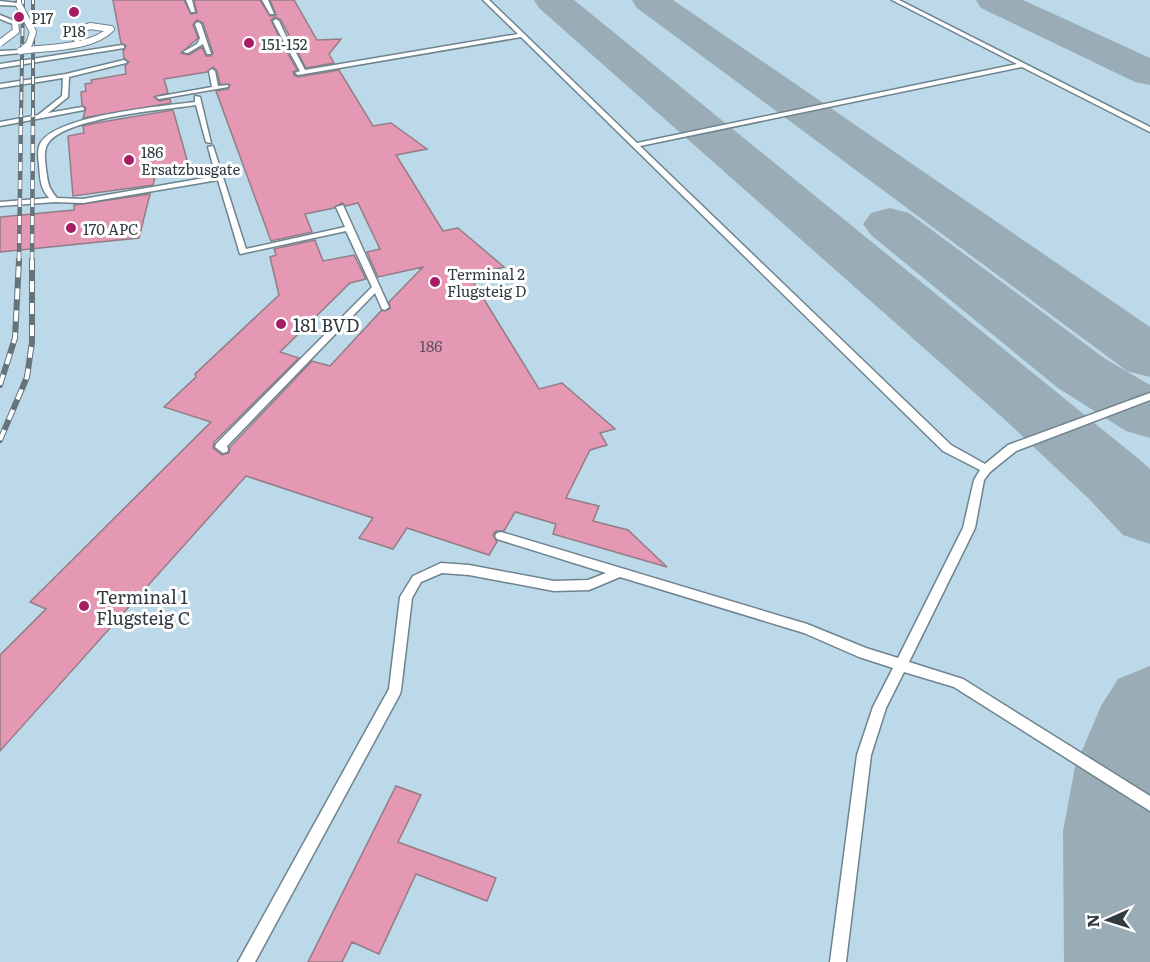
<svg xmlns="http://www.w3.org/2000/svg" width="1150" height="962" font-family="Literata,serif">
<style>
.built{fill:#bbd9e9}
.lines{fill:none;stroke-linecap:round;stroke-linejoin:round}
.taxiway{fill:#9aacb5;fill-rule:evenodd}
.building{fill:#e498b4;stroke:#937d84;stroke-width:1.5;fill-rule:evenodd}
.lane-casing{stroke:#6f838e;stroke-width:3}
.lane{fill:#fff;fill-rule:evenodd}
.rail-far2-casing{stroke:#65737a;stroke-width:4}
.rail-far1-casing{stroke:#65737a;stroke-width:4.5}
.rail-casing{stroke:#65737a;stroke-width:6}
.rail-far2{stroke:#fff;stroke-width:2;stroke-dasharray:8;stroke-linecap:butt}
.rail-far1{stroke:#fff;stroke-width:3;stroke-dasharray:9;stroke-linecap:butt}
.rail{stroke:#fff;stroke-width:4;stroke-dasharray:11;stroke-linecap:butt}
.lane-bridge-casing{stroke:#6f838e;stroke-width:8;stroke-linecap:butt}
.lane-bridge{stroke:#fff;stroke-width:6}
.poi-dot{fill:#a71d63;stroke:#fff;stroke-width:2}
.labels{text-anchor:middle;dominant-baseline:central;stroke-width:6;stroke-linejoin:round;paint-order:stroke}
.far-poi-label{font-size:15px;fill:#313a3f;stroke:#fff;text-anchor:start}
.number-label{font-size:15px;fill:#5e525c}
.poi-label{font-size:18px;fill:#313a3f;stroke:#fff;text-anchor:start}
</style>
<rect width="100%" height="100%" fill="#cee5f0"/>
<path class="built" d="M 0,0 L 1150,0 L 1150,962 L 0,962 Z"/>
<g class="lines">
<path class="taxiway" d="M 534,0 L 574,0 L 1140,460 L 1150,469 L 1150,544 L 1123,535 L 1088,498 L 1003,418 L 539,8 Z
M 632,0 L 673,0 L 1150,327 L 1150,377 L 1127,371 L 637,8 Z
M 976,0 L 1023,0 L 1150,58 L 1150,85 L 1135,82 L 981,8 Z
M 890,208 L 909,213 L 1104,358 L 1150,385 L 1150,438 L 1126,431 L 1058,388 L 871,235 L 863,224 L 871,213 Z
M 1150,666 L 1150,962 L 1064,962 L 1063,831 L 1075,767 L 1101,706 L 1118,679 Z"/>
</g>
<path class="building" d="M 113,0 L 184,0 L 191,14 L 197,13 L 194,0 L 260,0 L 270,16 L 276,15 L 270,0 L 294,0 L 317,40 L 341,39 L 329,54 L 334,63 L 306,68 L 281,20 L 275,17 L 271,20 L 284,47 L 288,49 L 287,52 L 297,70 L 293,72 L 294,75 L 298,77 L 339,70 L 373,126 L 391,123 L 427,149 L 396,155 L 443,231 L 458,228 L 504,267 L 469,275 L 539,389 L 562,383 L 615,429 L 600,433 L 607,445 L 590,450 L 566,498 L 599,506 L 593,521 L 628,530 L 667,567 L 553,534 L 556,524 L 515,512 L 504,531 L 496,531 L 493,535 L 497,542 L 489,555 L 407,528 L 393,549 L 359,538 L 373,518 L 246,476 L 0,751 L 0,655 L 46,609 L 30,602 L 211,422 L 164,407 L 196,377 L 195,374 L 279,295 L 270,257 L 276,255 L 274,249 L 315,240 L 323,261 L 354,255 L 366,279 L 350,283 L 280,352 L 299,358 L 214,442 L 213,448 L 222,455 L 229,453 L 230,447 L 312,361 L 330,366 L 381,311 L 390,309 L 389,302 L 423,267 L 378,277 L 367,252 L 380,249 L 358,203 L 346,206 L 342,203 L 334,208 L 305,214 L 312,232 L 271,241 L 216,91 L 228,89 L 230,85 L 220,84 L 217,71 L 213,67 L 207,72 L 164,79 L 168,93 L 154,97 L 159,101 L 170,99 L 171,103 L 83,118 L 86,108 L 82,105 L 81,92 L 86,91 L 85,84 L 92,83 L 91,80 L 126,74 L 125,66 L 129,62 L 124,58 L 123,51 L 126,46 L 121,43 ZM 197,20 L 203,23 L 213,53 L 211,56 L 206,56 L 202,47 L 189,55 L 181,53 L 198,38 L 193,25 Z
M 173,110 L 189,167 L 156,173 L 153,185 L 73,196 L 68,136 L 84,133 L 83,126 L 96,123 Z
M 150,194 L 139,238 L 0,252 L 0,217 L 74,210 L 74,205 Z
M 396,786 L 421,795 L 398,842 L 496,878 L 487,901 L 416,874 L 379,954 L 352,942 L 342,962 L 308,962 Z"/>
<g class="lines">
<defs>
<path id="lane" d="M 17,0 L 23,0 L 21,6 L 0,5 L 0,1 L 17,3 Z
M 186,0 L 192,0 L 195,12 L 191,12 Z
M 262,0 L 268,0 L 274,14 L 270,14 Z
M 483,0 L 489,0 L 637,143 L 1017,64 L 892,0 L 899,0 L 1150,127 L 1150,132 L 1148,131 L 1022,67 L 640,146 L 951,445 L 985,464 L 1008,445 L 1150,393 L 1150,400 L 1016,451 L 990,472 L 984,480 L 975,528 L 909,662 L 963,679 L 1150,796 L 1150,811 L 954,687 L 904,672 L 886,708 L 871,755 L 846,962 L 830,962 L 857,755 L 873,707 L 893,668 L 859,657 L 804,633 L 620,577 L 589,590 L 554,591 L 469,575 L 442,573 L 421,582 L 412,598 L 401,690 L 400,694 L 255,962 L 238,962 L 389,689 L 400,597 L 413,576 L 441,563 L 469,565 L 554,581 L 588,580 L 606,573 L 497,539 L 495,536 L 497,533 L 501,532 L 807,624 L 866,648 L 898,658 L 963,528 L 974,480 L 980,470 L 943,451 L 521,37 L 298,75 L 295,73 L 300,71 L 289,51 L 292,49 L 295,51 L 305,70 L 518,34 Z
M 0,15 L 17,22 L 18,23 L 15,25 L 0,19 Z
M 276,19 L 279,21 L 291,47 L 286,46 L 273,21 Z
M 198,22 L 201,24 L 211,54 L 207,54 L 203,44 L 188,53 L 183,52 L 197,44 L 200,38 L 195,24 Z
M 122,45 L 124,46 L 124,48 L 0,68 L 0,64 Z
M 22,50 L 23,51 L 20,53 L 0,55 L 0,51 Z
M 124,60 L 127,62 L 126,63 L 69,77 L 68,97 L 48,113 L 82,107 L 84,108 L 84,110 L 0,126 L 0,122 L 38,115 L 62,96 L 63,78 L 0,88 L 0,84 L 66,74 Z
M 212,69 L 215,71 L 218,86 L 228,85 L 228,87 L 159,99 L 156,97 L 212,87 L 209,71 Z
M 195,96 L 200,97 L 211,143 L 206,142 L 196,105 C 163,110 69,117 49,142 C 43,149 45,160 46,169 C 48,183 48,187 57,198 L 83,199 L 216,176 L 208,147 L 213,146 L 246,249 L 345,227 L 336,207 L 343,205 L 389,307 L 385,310 L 382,309 L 375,293 L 227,446 L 228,449 L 227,452 L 223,453 L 215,447 L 216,444 L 372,287 L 346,231 L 240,254 L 218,180 L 83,203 L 55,202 L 0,206 L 0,202 L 49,198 C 40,188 40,178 39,164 C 38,158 37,148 41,142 C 59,115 163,106 195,102 Z"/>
</defs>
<use href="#lane" class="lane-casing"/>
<use href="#lane" class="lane"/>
<defs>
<path id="rail-far2" d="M 21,116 L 23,0
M 33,116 L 33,0"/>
<path id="rail-far1" d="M 19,261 L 21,115
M 32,261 L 33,115"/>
<path id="rail" d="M 0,385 L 15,338 L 19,260
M 0,440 L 27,377 L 32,342 L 32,260"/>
</defs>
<use href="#rail-far2" class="rail-far2-casing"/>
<use href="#rail-far1" class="rail-far1-casing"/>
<use href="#rail" class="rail-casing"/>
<use href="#rail-far2" class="rail-far2"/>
<use href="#rail-far1" class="rail-far1"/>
<use href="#rail" class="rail"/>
<defs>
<path id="lane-bridge" d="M 19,5 L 33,32 L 29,44 L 21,51
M 0,43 L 16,31 L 15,23
M 20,51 C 47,47 91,49 111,29 L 90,26 L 80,30 L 73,36 L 77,39"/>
</defs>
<use href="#lane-bridge" class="lane-bridge-casing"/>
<use href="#lane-bridge" class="lane-bridge"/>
</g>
<g class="poi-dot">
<circle cx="74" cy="12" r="6"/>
<circle cx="19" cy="17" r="6"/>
<circle cx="249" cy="43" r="6"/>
<circle cx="129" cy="160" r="6"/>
<circle cx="71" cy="228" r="6"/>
<circle cx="435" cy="282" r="6"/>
<circle cx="281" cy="324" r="6"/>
<circle cx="84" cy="606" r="6"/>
</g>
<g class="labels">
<g class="far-poi-label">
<text x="31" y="17">P17</text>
<text x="74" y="30" text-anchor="middle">P18</text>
<text x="261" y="43">151-152</text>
<text x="141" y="151">186<tspan x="141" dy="17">Ersatzbusgate</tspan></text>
<text x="83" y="228">170 APC</text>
<text x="447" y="273">Terminal 2<tspan x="447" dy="17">Flugsteig D</tspan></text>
</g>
<g class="number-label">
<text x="431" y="345">186</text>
</g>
<g class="poi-label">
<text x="293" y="324">181 BVD</text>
<text x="96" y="596">Terminal 1<tspan x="96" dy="21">Flugsteig C</tspan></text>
</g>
</g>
<g transform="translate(1108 920) rotate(267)" stroke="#ffffff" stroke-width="4.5" paint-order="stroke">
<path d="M0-4.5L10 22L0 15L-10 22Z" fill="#313a3f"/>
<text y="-9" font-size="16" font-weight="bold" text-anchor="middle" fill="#313a3f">N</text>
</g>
</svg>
